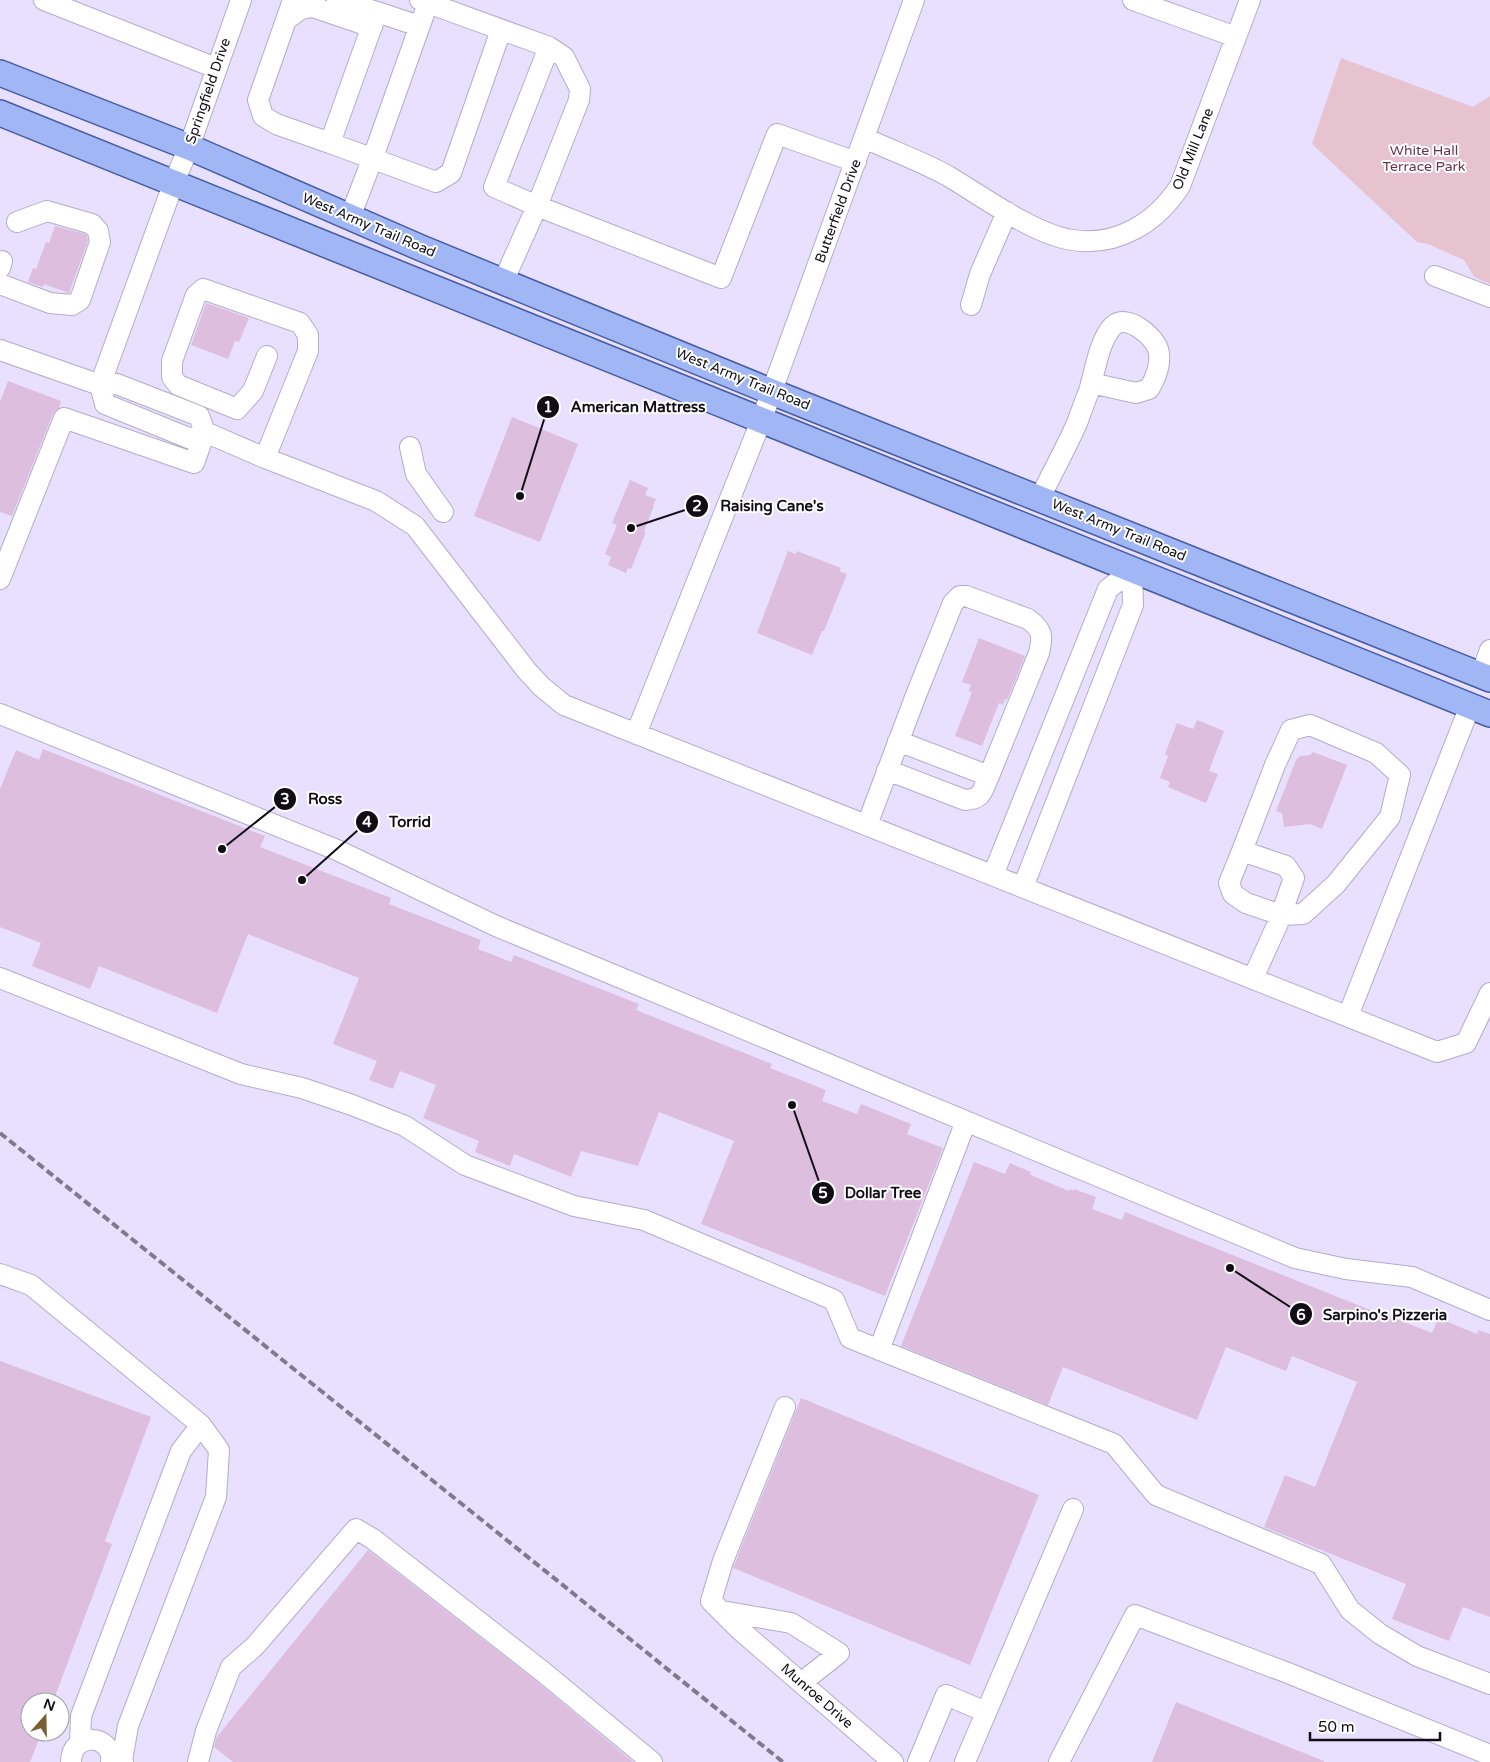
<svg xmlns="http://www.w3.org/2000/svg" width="1490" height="1762" font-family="'Varela Round',sans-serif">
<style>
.green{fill:#e7c3d0}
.building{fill:#debedf}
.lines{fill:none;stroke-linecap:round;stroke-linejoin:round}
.minor-casing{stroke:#b3acc9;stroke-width:22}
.major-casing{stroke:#455ba3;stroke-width:28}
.minor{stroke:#fff;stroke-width:20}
.major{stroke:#a1b6f5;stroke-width:25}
.rail{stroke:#7f7a8e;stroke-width:4;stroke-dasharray:8 4;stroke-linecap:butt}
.labels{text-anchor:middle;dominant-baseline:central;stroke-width:4;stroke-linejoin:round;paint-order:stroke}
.street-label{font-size:14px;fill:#100d17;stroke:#fff}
.park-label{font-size:14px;fill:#6d344d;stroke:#fff}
.leader{fill:none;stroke:#100d17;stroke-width:2}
.callout-dot{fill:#100d17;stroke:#fff;stroke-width:2}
.mark-label{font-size:15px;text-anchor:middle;font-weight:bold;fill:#fff}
.callout-label{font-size:15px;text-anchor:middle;font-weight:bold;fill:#100d17;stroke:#fff;stroke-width:4;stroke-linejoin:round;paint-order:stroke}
</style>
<rect width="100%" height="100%" fill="#e8e0fe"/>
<path class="green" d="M 1341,58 L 1473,107 L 1490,96 L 1490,284 L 1474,277 L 1464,260 L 1428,244 L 1417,242 L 1312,144 Z"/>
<path class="building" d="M 55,226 L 85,234 L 87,236 L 88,241 L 69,293 L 44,284 L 43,287 L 28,282 L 33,268 L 36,269 L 46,242 L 49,243 Z
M 206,303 L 249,318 L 239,342 L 235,341 L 228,359 L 191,345 Z
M 8,381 L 61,401 L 59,408 L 53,414 L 12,516 L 0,512 L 0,402 Z
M 512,417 L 578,444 L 540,542 L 474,516 Z
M 630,480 L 648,488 L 645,495 L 656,499 L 653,506 L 654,506 L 644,531 L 646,532 L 631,569 L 628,568 L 626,573 L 608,565 L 611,557 L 605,554 L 617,525 L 612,523 Z
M 788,551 L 796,554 L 797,551 L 841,568 L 839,571 L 847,574 L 824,631 L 822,631 L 812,655 L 757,633 Z
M 979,638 L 1025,656 L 1007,700 L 1005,699 L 1003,705 L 999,703 L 982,746 L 955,736 L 972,692 L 969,691 L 971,685 L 962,682 Z
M 1197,720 L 1224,731 L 1209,771 L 1218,774 L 1206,803 L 1168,787 L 1170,782 L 1160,778 L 1168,756 L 1165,754 L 1177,723 L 1193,729 Z
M 43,749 L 265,836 L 260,847 L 391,898 L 389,904 L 481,940 L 478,949 L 511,962 L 514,955 L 639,1004 L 636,1010 L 772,1064 L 770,1068 L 826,1090 L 822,1101 L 857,1114 L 861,1104 L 911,1124 L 907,1134 L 943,1148 L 885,1296 L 701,1224 L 734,1141 L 659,1112 L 638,1166 L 581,1151 L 571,1177 L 514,1154 L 510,1166 L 475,1152 L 479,1141 L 423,1118 L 436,1085 L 400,1071 L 393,1089 L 369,1080 L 377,1061 L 333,1044 L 359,978 L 248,934 L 217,1013 L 99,966 L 90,989 L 32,966 L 41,943 L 0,927 L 0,789 L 16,750 L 39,760 Z
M 1313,752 L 1347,765 L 1322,829 L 1310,824 L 1284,827 L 1282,813 L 1276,811 L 1296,760 L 1300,756 L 1310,755 Z
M 974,1162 L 1005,1174 L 1010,1163 L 1031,1172 L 1030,1174 L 1033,1176 L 1069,1191 L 1070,1189 L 1073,1191 L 1074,1189 L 1096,1197 L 1092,1209 L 1122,1220 L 1125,1212 L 1383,1315 L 1384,1314 L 1432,1333 L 1438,1318 L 1477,1334 L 1478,1330 L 1490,1334 L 1490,1617 L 1463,1607 L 1449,1641 L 1392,1619 L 1406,1584 L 1264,1527 L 1285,1475 L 1315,1487 L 1357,1382 L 1292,1356 L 1286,1371 L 1226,1347 L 1197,1420 L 1063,1367 L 1048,1405 L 901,1346 Z
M 0,1361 L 151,1417 L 105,1541 L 112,1544 L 53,1702 L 30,1702 L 30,1732 L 42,1732 L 30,1762 L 0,1762 Z
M 801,1398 L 1039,1495 L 970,1665 L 733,1568 Z
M 368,1550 L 535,1680 L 633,1762 L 233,1762 L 214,1747 L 216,1738 Z
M 1176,1702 L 1324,1761 L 1324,1762 L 1152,1762 Z"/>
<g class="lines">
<defs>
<path id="minor" d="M 44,0 L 216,68
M 241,0 L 189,147 L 174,182 L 100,385 L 105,404 L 191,439 L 205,432 L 265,458 L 376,501 L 415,526 L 527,671 L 542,687 L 564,705 L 1437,1052 L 1466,1043 L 1490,993
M 293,0 L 258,100 L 263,116 L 276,124 L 330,143
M 337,0 L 377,12
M 420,0 L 549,47 L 564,57 L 580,89 L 579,100 L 537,206 L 503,282
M 1133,0 L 1236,37
M 287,19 L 301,9 L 313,7 L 372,27
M 419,26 L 377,12 L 330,143 L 436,182 L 451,173 L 501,30
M 549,47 L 494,187 L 537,206 L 721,278 L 777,134 L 856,162
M 865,138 C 892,151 921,161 948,176 C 982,196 1033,234 1072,240 C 1117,247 1156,223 1180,186 L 1250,0
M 350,217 L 372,160 L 424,14
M 0,268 L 2,261
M 1435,276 L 1490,297
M 0,284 L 50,303 L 72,305 L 80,300 L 100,242 L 98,231 L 92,224 L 47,211 L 17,222
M 971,305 L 980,274 L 1007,212
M 0,350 L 100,385 L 117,384 L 199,416 L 205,432 L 194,463 L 64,418 L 0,579
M 410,447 L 416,474 L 443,512
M 265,458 L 308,351 L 308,335 L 300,323 L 203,289 L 196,295 L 172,361 L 172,377 L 178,385 L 237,409 L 253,391 L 267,356
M 1040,498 C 1052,473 1066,448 1077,423 C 1081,412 1085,401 1089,391 C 1095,372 1099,340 1113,326 C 1126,313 1153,335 1158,349 C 1162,362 1156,378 1149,389 L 1136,393 L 1091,383
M 1481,675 L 1490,650
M 0,714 L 337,850 L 496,926 L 1295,1258 L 1346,1269 L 1412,1277 L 1490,1310
M 636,734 L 761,421 L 914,0
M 887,770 L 965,800 C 983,799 982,791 989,776 L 898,741
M 867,825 L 916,695 L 953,603 L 960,596 L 966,596 L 1028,619 C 1043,630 1043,636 1039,653 L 989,776
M 1242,851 L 1275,765 L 1291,730 L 1310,725 L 1376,753 L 1400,775 L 1390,817 L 1336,884 L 1303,914 L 1281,915 L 1246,903 L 1233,894 L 1229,883 L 1242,851 L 1286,866 L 1294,878 L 1278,923 L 1253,978
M 993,875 L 1108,589 L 1132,570
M 1023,887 L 1133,605 L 1132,570
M 0,978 L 241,1074 L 302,1088 L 352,1105 L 405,1126 L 465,1165 L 574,1206 L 644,1220 L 834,1300 L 850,1338 L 1114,1444 L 1156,1495 L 1321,1564 L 1350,1610 L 1380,1634 L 1417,1656 L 1490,1684
M 1348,1016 L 1470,706
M 0,1274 L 31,1285 L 201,1425 L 219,1450 L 216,1497 L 128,1726 L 122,1760 L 123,1762
M 879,1350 L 966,1121
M 785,1407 L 723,1561 L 711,1601 L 740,1630 L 893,1762
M 722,1611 L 791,1623 L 839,1653 L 801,1683
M 80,1742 L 81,1716 L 181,1451 L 201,1425
M 71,1762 C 71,1731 114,1734 111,1762
M 198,1762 L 206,1731 L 231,1667 L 255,1646 L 356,1529 L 373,1539 L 542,1671 L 652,1762
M 918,1762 L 946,1695 L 986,1712
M 965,1762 L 1073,1509
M 1059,1762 L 1135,1615 L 1288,1673 L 1490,1755"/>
<path id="major" d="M 0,73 L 189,147 L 421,248 L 772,392 L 1490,679
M 0,113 L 1490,714"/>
</defs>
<use href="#minor" class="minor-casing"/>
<use href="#major" class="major-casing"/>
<use href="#minor" class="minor"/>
<use href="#major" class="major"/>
<path class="rail" d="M 0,1133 L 783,1762"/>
</g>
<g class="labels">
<g class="street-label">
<text transform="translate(208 91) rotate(-71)">Springfield Drive</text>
<text transform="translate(1193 149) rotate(-68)">Old Mill Lane</text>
<text transform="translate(838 211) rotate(-70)">Butterfield Drive</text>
<text transform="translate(369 225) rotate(23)">West Army Trail Road</text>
<text transform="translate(743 379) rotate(22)">West Army Trail Road</text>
<text transform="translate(1119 530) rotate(22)">West Army Trail Road</text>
<text transform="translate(817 1696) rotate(41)">Munroe Drive</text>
</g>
<g class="park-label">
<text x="1424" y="150">White Hall<tspan x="1424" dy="16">Terrace Park</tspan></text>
</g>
</g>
<path class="leader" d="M520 496L548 407M631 528L697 506M222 849L285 799M302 880L367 822M792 1105L823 1193M1230 1268L1301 1314"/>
<g class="callout-dot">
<circle cx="520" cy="496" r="5"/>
<circle cx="631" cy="528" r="5"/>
<circle cx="222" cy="849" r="5"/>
<circle cx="302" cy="880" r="5"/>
<circle cx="792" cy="1105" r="5"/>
<circle cx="1230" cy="1268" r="5"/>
<circle cx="548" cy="407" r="12"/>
<circle cx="697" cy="506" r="12"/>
<circle cx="285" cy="799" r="12"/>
<circle cx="367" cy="822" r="12"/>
<circle cx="823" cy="1193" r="12"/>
<circle cx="1301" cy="1314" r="12"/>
</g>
<g class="mark-label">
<text x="548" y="412">1</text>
<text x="697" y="511">2</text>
<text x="285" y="804">3</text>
<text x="367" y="827">4</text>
<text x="823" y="1198">5</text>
<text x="1301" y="1320">6</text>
</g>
<g class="callout-label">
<text x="638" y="412">American Mattress</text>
<text x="772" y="511">Raising Cane's</text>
<text x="325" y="804">Ross</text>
<text x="410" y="827">Torrid</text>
<text x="883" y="1198">Dollar Tree</text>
<text x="1385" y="1320">Sarpino's Pizzeria</text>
</g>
<g transform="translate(45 1717) rotate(20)"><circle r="24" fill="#ffffff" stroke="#9f9ea2"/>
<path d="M0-4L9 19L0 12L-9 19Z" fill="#7b6132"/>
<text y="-8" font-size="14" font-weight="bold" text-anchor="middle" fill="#100d17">N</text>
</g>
<path d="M1310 1732v8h130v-8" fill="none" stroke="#100d17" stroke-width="2.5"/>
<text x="1318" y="1732" font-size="15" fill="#100d17" stroke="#ffffff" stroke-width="4" paint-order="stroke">50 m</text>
</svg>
